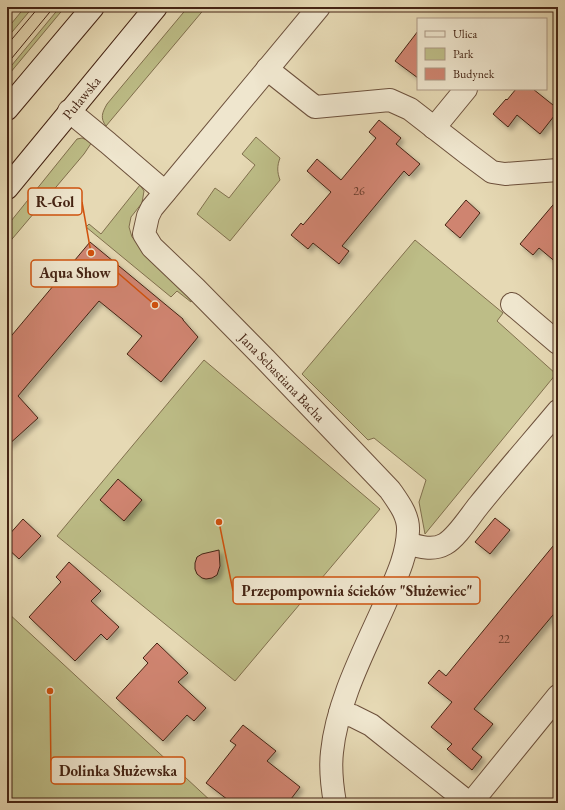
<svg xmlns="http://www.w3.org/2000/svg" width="565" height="810" font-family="'EB Garamond',serif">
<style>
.green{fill:#bdbd87;stroke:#81704e}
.building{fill:#cf8470;stroke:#452414;filter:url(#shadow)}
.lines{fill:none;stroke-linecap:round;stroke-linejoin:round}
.minor-casing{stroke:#6d513c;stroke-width:24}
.secondary-casing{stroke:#452414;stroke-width:24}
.minor{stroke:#efe6ce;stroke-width:22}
.secondary{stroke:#efe6ce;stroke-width:22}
.tram{stroke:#452414;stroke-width:1}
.labels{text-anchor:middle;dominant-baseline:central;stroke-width:3;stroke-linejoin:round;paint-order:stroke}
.number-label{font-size:12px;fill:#683c2b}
.street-label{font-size:14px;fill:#452414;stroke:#efe6ce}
.leader{fill:none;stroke:#d0510d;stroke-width:1.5}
.callout-dot{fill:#d0510d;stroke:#efe6ce;stroke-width:1.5}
.callout{fill:#efe6ce;stroke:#d0510d;stroke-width:1.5}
.callout-label{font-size:15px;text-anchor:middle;font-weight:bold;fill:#452414}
</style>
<defs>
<filter id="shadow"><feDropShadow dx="3.5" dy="3.5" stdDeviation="2" flood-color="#0004"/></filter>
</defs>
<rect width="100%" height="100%" fill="#e6d9b4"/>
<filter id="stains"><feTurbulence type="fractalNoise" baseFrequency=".005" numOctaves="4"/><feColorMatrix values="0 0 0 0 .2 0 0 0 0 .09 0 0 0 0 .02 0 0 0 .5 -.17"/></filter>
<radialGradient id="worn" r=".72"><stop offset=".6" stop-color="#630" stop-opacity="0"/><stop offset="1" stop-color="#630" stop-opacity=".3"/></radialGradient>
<path class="green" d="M 25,7 L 33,7 L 7,38 L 7,29 Z
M 60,7 L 65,7 L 10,73 L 7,75 L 7,71 Z
M 188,7 L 206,7 L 106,126 C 100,118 102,113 107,104 Z
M 256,137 L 280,158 C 277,166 277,172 280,180 L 230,241 L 197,214 L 215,188 L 229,198 L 255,165 L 242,154 Z
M 82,138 L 92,142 L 84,154 L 7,245 L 7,226 L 77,139 Z
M 140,185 L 144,191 L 142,203 L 131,217 L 129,227 L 132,237 L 146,253 L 192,300 L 191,302 L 177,291 L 171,297 L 86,227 L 89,224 L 101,234 Z
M 415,240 L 503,313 L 497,321 L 556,374 L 425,534 L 419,502 L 426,480 L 374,438 L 368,440 L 302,374 Z
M 204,360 L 380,509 L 235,681 L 57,536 Z
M 7,612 L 213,803 L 7,803 Z"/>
<path class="building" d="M 418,31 L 418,78 L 395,61 Z
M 516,89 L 533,89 L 558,109 L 558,111 L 540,134 L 517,115 L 508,127 L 493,114 L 506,99 L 507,100 Z
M 379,120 L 401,138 L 396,144 L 420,164 L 409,176 L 404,171 L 342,246 L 349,251 L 339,264 L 313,243 L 308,249 L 291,235 L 301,223 L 303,225 L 331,192 L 307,171 L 317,159 L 341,180 L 376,138 L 369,132 Z
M 558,199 L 558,264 L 539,248 L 533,255 L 520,244 Z
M 466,200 L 480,213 L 460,238 L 445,225 Z
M 90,242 L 183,319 L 183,320 L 198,337 L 161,382 L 127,354 L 142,336 L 99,301 L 18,396 L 38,418 L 7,446 L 7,341 Z
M 118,479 L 142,500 L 124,521 L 100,500 Z
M 495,518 L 510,530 L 490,554 L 475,542 Z
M 23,519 L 41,536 L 19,559 L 7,548 L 7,537 Z
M 558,540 L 558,609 L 474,709 L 493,724 L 472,749 L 482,757 L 472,770 L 447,749 L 452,744 L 431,727 L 452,702 L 428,683 L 439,670 L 446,676 Z
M 219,550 L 220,566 L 217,575 L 212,578 L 206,579 L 202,578 L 197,574 L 195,569 L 195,563 L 197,557 L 202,554 Z
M 69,562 L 101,591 L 91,601 L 119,627 L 107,640 L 101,634 L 75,661 L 29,617 L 61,582 L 56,577 Z
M 157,643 L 188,673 L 178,682 L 206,708 L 194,721 L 187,715 L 163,741 L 116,698 L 148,663 L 143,658 Z
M 243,725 L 276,751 L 267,761 L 300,787 L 288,803 L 232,803 L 206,783 L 236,745 L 230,741 Z"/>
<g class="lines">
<defs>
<g id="minor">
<path id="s1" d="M 319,7 L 152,208 L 148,216 L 144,234 L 152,247 L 195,288 L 265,359 L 390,490 C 399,503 409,516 408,531 C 407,558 394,582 384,606 C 364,651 337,702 332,752 C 330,769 332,786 335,803"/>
<path d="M 267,69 L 315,107 L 390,100 L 410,109 L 468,154 L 492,172 L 505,174 L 558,170"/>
<path d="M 69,111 L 108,143 L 165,192"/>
<path d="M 434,128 L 466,89"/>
<path d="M 512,304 L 558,343"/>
<path d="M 407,543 C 420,547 433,551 445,544 C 457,537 470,516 479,505 C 505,473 532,442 558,411"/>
<path d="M 340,713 L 353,716 L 371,725 L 469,803"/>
<path d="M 471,803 L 558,696"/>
</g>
<g id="secondary">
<path d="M 7,109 L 93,7"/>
<path id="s2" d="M 7,188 L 156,7"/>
</g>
</defs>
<use href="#minor" class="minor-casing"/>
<use href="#secondary" class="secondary-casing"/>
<use href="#minor" class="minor"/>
<use href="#secondary" class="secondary"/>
<path class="tram" d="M 7,45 L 39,7
M 7,64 L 54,7"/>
</g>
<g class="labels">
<g class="number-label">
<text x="359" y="191">26</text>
<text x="504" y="639">22</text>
</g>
<g class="street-label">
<text stroke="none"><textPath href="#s2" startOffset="117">Puławska</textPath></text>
<text stroke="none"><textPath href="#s1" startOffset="488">Jana Sebastiana Bacha</textPath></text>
</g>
</g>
<path class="leader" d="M91 253L82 202M155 305L118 273M219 522L233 591M50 691L51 770"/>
<g class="callout-dot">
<circle cx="91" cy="253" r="4"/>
<circle cx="155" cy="305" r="4"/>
<circle cx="219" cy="522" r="4"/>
<circle cx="50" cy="691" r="4"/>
</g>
<g class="callout">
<rect x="28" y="188" width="54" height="27" rx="4"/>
<rect x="31" y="260" width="87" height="27" rx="4"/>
<rect x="233" y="577" width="247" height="27" rx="4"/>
<rect x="51" y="757" width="134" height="27" rx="4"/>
</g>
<g class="callout-label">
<text x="55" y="207">R-Gol</text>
<text x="75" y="278">Aqua Show</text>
<text x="357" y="596">Przepompownia ścieków "Służewiec"</text>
<text x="118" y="776">Dolinka Służewska</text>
</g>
<rect width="565" height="810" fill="none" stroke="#e6d9b4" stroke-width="24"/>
<rect x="8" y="8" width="549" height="794" fill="none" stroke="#452414" stroke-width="2"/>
<rect x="12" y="12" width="541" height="786" fill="none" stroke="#452414"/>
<rect x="417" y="18" width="130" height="72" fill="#efe6ce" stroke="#ab9884"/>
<rect x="425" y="31" width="20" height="6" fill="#efe6ce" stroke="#ab9884"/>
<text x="453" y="38" font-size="12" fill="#452414">Ulica</text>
<rect x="425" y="48" width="20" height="12" fill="#bdbd87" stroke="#ab9884"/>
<text x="453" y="58" font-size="12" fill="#452414">Park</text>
<rect x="425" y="68" width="20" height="12" fill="#cf8470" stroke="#ab9884"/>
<text x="453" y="78" font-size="12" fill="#452414">Budynek</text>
<rect width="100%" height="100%" filter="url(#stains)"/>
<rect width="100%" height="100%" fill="url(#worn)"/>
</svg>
